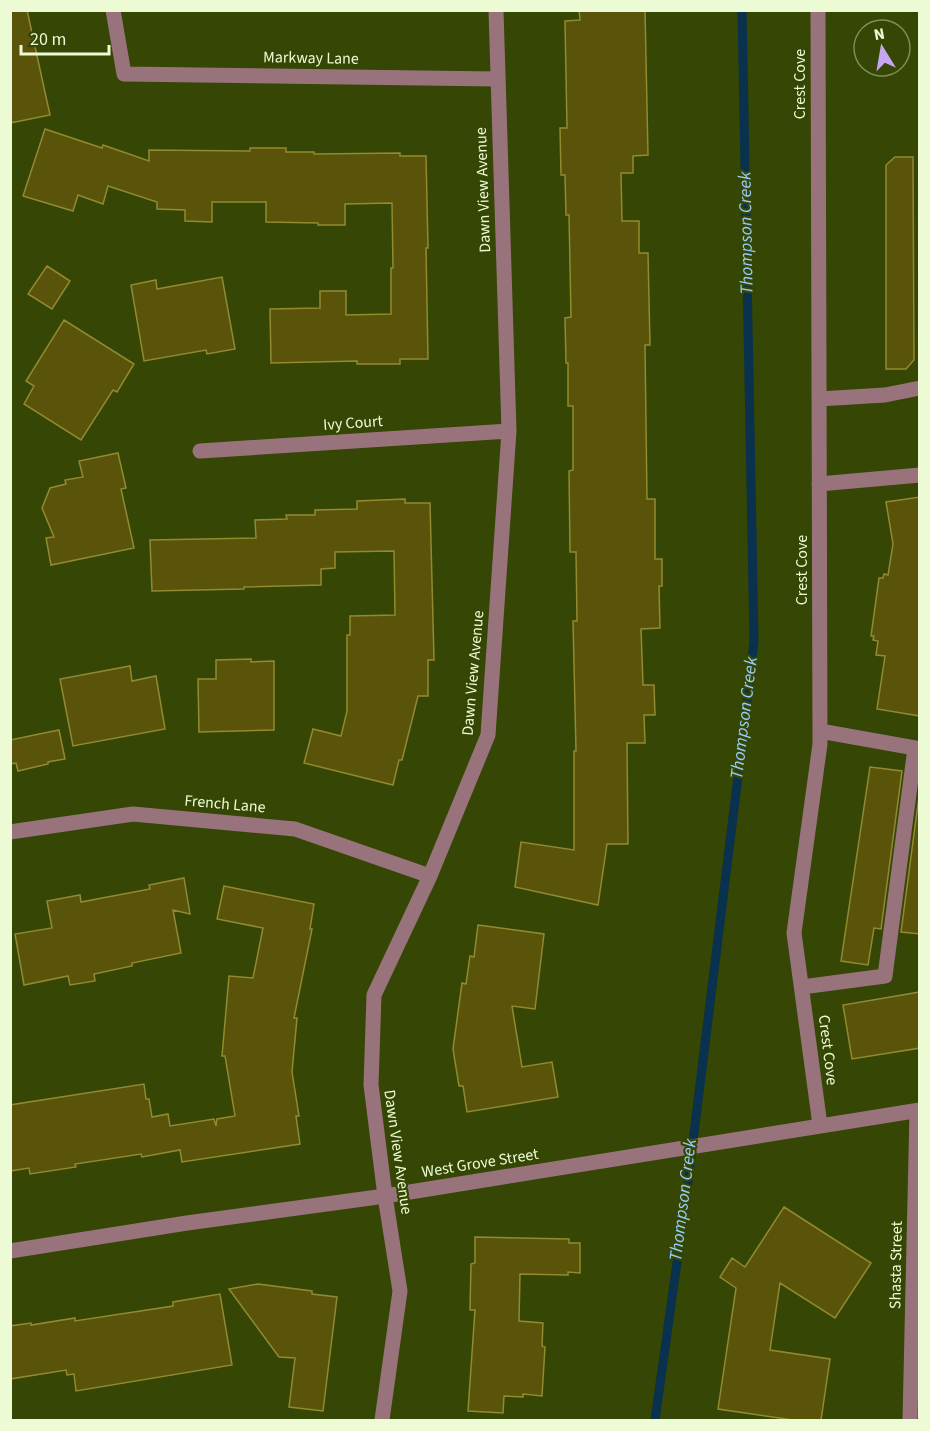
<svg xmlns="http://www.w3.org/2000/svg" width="930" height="1431" font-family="'Source Sans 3',sans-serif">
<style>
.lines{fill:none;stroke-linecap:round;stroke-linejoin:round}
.stream{stroke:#0a314d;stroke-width:9}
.building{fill:#5a540b;stroke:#928a31;stroke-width:1.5}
.minor{stroke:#99737b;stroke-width:15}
.labels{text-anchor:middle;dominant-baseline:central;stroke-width:4.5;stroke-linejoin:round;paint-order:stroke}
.street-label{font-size:16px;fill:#ecfbd3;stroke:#354605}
.water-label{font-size:18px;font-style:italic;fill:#98cdf9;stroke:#354605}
</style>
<rect width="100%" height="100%" fill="#354605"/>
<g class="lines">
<path class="stream" d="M 655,1420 L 686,1198 L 744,728 L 754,641 L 742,10"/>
</g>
<path class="building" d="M 10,10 L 27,10 L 50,115 L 10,123 Z
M 579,10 L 645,10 L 648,155 L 633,156 L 633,173 L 621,173 L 622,221 L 639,221 L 639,253 L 648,253 L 650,345 L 645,345 L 647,499 L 655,499 L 655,559 L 662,559 L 662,586 L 659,586 L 660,628 L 641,629 L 643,685 L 654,685 L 655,715 L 644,715 L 645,743 L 627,743 L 628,844 L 607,844 L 598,905 L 515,887 L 521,842 L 574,850 L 574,751 L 576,751 L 573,621 L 577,621 L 576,552 L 570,552 L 569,471 L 573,470 L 573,406 L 568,406 L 568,363 L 566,363 L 565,318 L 571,317 L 569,215 L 566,215 L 565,175 L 561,175 L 560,128 L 567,128 L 565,21 L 580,20 Z
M 45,129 L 102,148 L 103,145 L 149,161 L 149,150 L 250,151 L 250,148 L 286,148 L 286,152 L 314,152 L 314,154 L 400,153 L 400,156 L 426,156 L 428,248 L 426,248 L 428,359 L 400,359 L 400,364 L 357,364 L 357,361 L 271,363 L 270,309 L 320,308 L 320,291 L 346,291 L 346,315 L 391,314 L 391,268 L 393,268 L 392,203 L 345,204 L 345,225 L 318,225 L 318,223 L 266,222 L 266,202 L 212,202 L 212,222 L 185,221 L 185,210 L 157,209 L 157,202 L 108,186 L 103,204 L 78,195 L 73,211 L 23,196 Z
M 895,157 L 913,157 L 914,360 L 906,369 L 886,369 L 886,165 Z
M 47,266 L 70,281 L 52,309 L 28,294 Z
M 222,277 L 235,349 L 207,354 L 206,350 L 144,361 L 131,285 L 156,280 L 157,289 Z
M 64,320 L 134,364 L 117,392 L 113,390 L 81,440 L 24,404 L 34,386 L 26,381 Z
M 118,453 L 126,488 L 121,489 L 134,548 L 51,565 L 46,538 L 54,537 L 42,508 L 50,488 L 66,484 L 65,480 L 83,477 L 79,461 Z
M 920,497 L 920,716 L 877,709 L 885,656 L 876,655 L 878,641 L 873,640 L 874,636 L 871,636 L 879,578 L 883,578 L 884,574 L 888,575 L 893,544 L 886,502 Z
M 405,499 L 405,503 L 430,503 L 434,660 L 428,660 L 428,696 L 418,696 L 402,760 L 399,760 L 393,785 L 304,763 L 313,729 L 341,736 L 347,711 L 347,635 L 350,635 L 350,616 L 395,615 L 394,551 L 335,552 L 335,568 L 321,569 L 321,585 L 244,587 L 244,589 L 152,591 L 150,540 L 256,538 L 255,520 L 287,519 L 286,515 L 315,515 L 315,510 L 357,509 L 357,501 Z
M 251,659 L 251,662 L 274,661 L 274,730 L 199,732 L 198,679 L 216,679 L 216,660 Z
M 130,666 L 132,681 L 156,676 L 165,729 L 73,746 L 60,679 Z
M 59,730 L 65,759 L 48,762 L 48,764 L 18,771 L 16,763 L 10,764 L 10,740 Z
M 870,767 L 902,771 L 881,929 L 874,928 L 868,965 L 841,961 Z
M 920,789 L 920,934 L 901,932 Z
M 184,878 L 190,914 L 173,910 L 181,953 L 132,963 L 132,966 L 94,974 L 95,981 L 70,985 L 68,976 L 24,985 L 15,934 L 52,928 L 47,901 L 80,895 L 81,902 L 150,889 L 149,885 Z
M 224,886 L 314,904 L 310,929 L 312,929 L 294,1018 L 297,1018 L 292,1072 L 299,1116 L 296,1116 L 300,1144 L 182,1162 L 180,1150 L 142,1157 L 141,1154 L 75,1164 L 76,1167 L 30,1174 L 29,1168 L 10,1171 L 10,1105 L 144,1084 L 146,1099 L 149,1099 L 152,1117 L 168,1114 L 170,1126 L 214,1119 L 216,1126 L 217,1119 L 235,1116 L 225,1056 L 222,1056 L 229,976 L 253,978 L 263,928 L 217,919 Z
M 478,925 L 544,934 L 535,1009 L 512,1006 L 522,1067 L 552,1062 L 558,1097 L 467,1112 L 463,1086 L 459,1086 L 453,1049 L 462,983 L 466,984 L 470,956 L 474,957 Z
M 920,992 L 920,1048 L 852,1059 L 843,1005 Z
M 784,1207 L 871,1263 L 835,1318 L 780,1283 L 770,1350 L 830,1359 L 821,1420 L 793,1420 L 718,1409 L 736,1288 L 720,1277 L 732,1258 L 745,1267 Z
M 475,1237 L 569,1239 L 569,1243 L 580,1243 L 580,1273 L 568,1272 L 568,1275 L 520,1274 L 519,1321 L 543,1323 L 542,1346 L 545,1347 L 542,1396 L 523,1394 L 523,1397 L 504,1396 L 503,1413 L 468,1411 L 475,1310 L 470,1310 L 471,1264 L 475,1263 Z
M 258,1284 L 312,1291 L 312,1294 L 337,1297 L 323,1411 L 289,1407 L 295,1358 L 279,1357 L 229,1289 Z
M 220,1294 L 232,1365 L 76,1391 L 74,1374 L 67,1375 L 66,1370 L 10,1379 L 10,1326 L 31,1323 L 31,1325 L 75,1318 L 75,1321 L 173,1306 L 173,1302 Z"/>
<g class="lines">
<path class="minor" d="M 113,10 L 124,74 L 497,79
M 818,10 L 820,744 L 794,933 L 820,1125
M 819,399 L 885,395 L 920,388
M 200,451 L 509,431
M 819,484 L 920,475
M 10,832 L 133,814 L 295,829 L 430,876
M 802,987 L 885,976 L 915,748 L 820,731
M 10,1251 L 187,1223 L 385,1196 L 920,1110
M 382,1420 L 400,1291 L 385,1196 L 371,1085 L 374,995 L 430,876 L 488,735 L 509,431 L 496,10
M 910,1420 L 917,1111"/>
</g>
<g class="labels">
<g class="street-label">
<text transform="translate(311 58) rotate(1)">Markway Lane</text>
<text transform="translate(800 84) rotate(-90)">Crest Cove</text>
<text transform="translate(483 190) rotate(-92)">Dawn View Avenue</text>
<text transform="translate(353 423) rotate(-4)">Ivy Court</text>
<text transform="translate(802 570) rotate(-90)">Crest Cove</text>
<text transform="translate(473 673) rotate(-85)">Dawn View Avenue</text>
<text transform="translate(225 804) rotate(5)">French Lane</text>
<text transform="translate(828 1050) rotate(83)">Crest Cove</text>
<text transform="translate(398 1152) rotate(82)">Dawn View Avenue</text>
<text transform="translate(480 1163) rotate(-9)">West Grove Street</text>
<text transform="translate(896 1265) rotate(-89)">Shasta Street</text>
</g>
<g class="water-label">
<text transform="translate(746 233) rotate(-91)">Thompson Creek</text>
<text transform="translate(744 718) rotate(-83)">Thompson Creek</text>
<text transform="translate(683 1200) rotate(-83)">Thompson Creek</text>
</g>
</g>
<rect width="930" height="1431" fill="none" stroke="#ecfbd3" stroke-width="24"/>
<g transform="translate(882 48) rotate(349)"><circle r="28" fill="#354605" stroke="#7e8e57" stroke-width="1.5"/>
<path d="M0-4.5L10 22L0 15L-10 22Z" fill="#c6a6f0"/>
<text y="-9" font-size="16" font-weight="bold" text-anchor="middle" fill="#ecfbd3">N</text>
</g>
<path d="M21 45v9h88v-9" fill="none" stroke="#ecfbd3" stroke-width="3"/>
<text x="30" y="45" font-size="18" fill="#ecfbd3" stroke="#354605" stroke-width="4.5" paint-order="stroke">20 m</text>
</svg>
